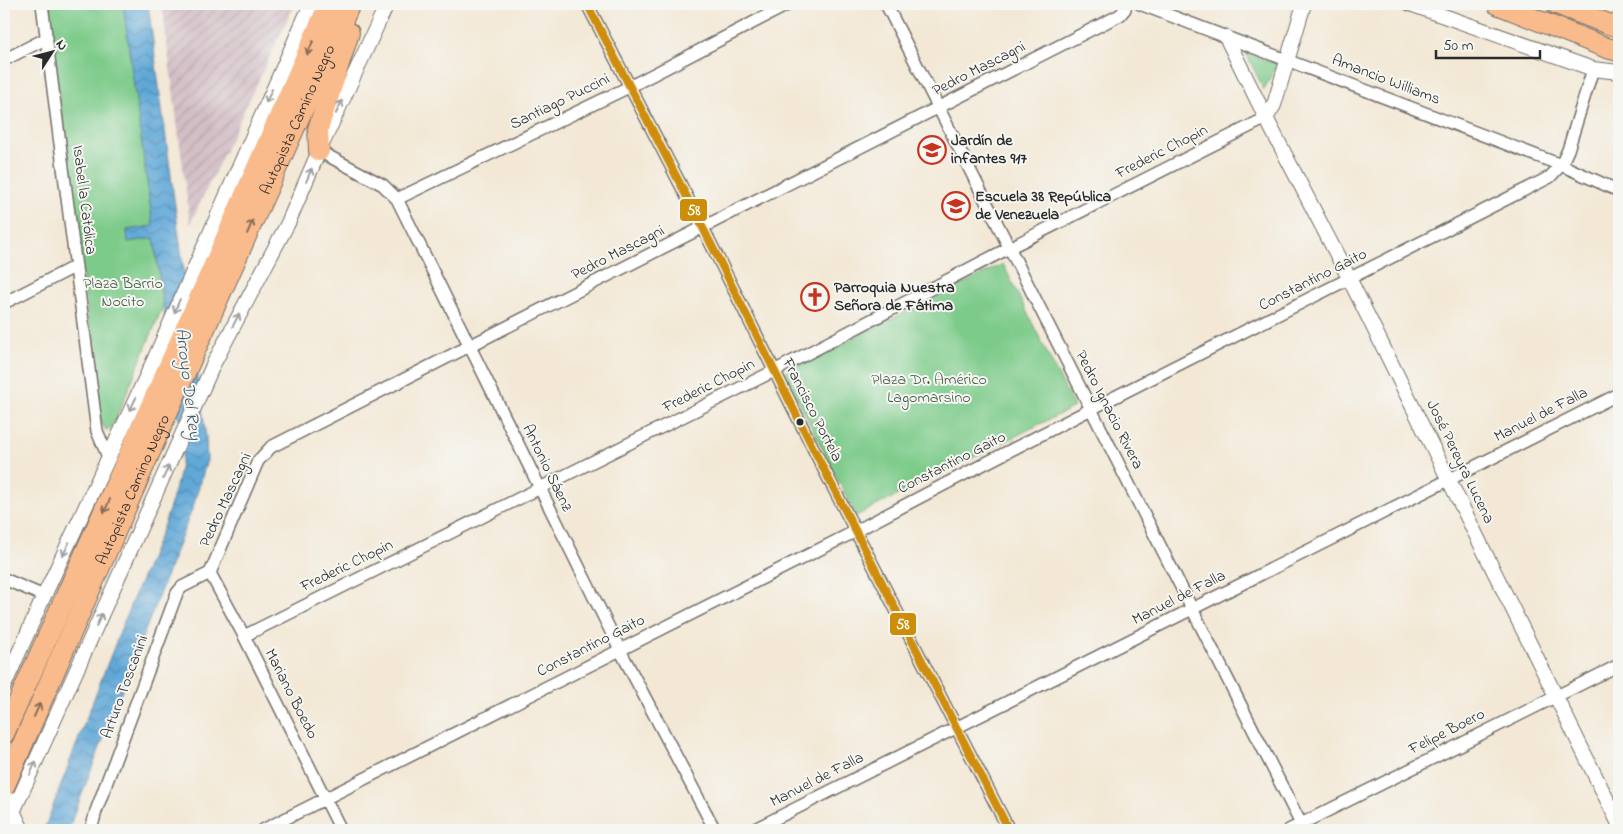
<svg xmlns="http://www.w3.org/2000/svg" width="1623" height="834" font-family="'Indie Flower',sans-serif">
<style>
.industrial{fill:url(#industrial-furrows)}
.green{fill:#7dcb8a;stroke:#547b5a}
.water{fill:url(#water-waves);stroke:#466a82}
.lines{fill:none;stroke-linecap:round;stroke-linejoin:round}
.minor-casing{stroke:#716d67;stroke-width:14}
.tertiary-casing{stroke:#716d67;stroke-width:16}
.motorway-casing{stroke:#716d67;stroke-width:22}
.minor{stroke:#fff;stroke-width:11}
.tertiary{stroke:#fff;stroke-width:14}
.motorway{stroke:#fabb8c;stroke-width:20}
.bus-1-casing{stroke:#f6f6f2;stroke-width:11}
.bus-1{stroke:#ce8d09;stroke-width:8}
.oneway{stroke:#886c57}
.oneway2{stroke:#a0a0a0}
.bus-dot{fill:#2b2b2b;stroke:#f6f6f2;stroke-width:2}
.labels{text-anchor:middle;dominant-baseline:central;stroke-width:4;stroke-linejoin:round;paint-order:stroke}
.street-label{font-size:16px;fill:#2b2b2b;stroke:#f6f6f2}
.poi-label{font-size:16px;font-weight:bold;fill:#2b2b2b;stroke:#f6f6f2;text-anchor:start}
.park-label{font-size:16px;fill:#445b48;stroke:#f6f6f2}
.water-label{font-size:18px;font-style:italic;fill:#3e5768;stroke:#f6f6f2}
.line-badge{stroke:#f6f6f2;stroke-width:2}
.badge-label{font-size:14px;text-anchor:middle;font-weight:bold;fill:#fff}
</style>
<defs>
<pattern id="industrial-furrows" width="10" height="10" patternUnits="userSpaceOnUse" patternTransform="scale(1.25)"><rect width="10" height="10" fill="#d2bec5"/><path d="M-1 1l2-2M0 10L10 0M9 11l2-2" fill="none" stroke="#b4a3a9"/></pattern>
<pattern id="water-waves" width="16" height="10" patternUnits="userSpaceOnUse" patternTransform="scale(1.25)"><rect width="16" height="10" fill="#61a8d8"/><path d="M0 5q4-4 8 0t8 0" fill="none" stroke="#5089af"/></pattern>
</defs>
<rect width="100%" height="100%" fill="#f6f6f2"/>
<filter id="ink" filterUnits="userSpaceOnUse"><feTurbulence type="fractalNoise" baseFrequency=".02" numOctaves="2"/><feDisplacementMap in="SourceGraphic" scale="10" xChannelSelector="R" yChannelSelector="G"/><feConvolveMatrix kernelMatrix="1 2 1 2 8 2 1 2 1" color-interpolation-filters="sRGB"/></filter>
<filter id="wash" filterUnits="userSpaceOnUse"><feTurbulence type="fractalNoise" baseFrequency=".0096" numOctaves="4" result="noise"/><feDisplacementMap in="SourceGraphic" scale="20" xChannelSelector="R" yChannelSelector="G"/><feGaussianBlur stdDeviation="1.12" result="paint"/><feColorMatrix in="noise" values="0 0 0 0 0 0 0 0 0 0 0 0 0 0 0 0 0 1.4 0 .05"/><feComposite in="paint" operator="in"/></filter>
<g filter="url(#wash)">
<rect width="100%" height="100%" fill="#f3e8d6"/>
<path class="industrial" d="M 162,4 L 295,4 L 190,224 Z"/>
<path class="green" d="M 48,4 L 123,4 L 153,226 L 127,230 L 128,242 L 154,238 L 163,306 L 116,419 L 110,429 L 106,430 L 101,423 Z
M 1246,53 L 1277,64 L 1264,90 Z
M 1003,264 L 1074,407 L 856,516 L 784,372 Z"/>
<path class="water" d="M 123,4 L 148,4 L 206,437 L 207,460 L 193,507 L 68,830 L 44,830 C 72,755 101,680 130,606 C 151,554 178,503 183,447 L 154,238 L 128,242 L 127,230 L 153,226 Z"/>
</g>
<g filter="url(#ink)">
<g class="lines">
<defs>
<path id="minor" d="M 42,4 L 97,431 L 108,457
M 587,4 L 703,228 L 815,452 L 1009,830
M 886,4 L 1304,830
M 1140,4 L 1561,165 L 1619,191
M 4,60 L 47,38
M 319,151 L 383,185 L 397,199 L 620,650 L 715,830
M 397,199 L 629,87 L 789,4
M 4,303 L 76,266
M 210,573 L 258,461 L 271,447 L 1120,15 L 1125,9 L 1126,4
M 210,573 L 244,636 L 341,830
M 4,579 L 44,596
M 244,636 L 774,371 L 1009,248 L 1266,118
M 91,830 L 96,811 L 177,593 L 182,587 L 210,573
M 263,830 L 856,531 C 1085,409 1319,295 1550,177 L 1561,165 L 1568,150 L 1593,69
M 753,830 L 1619,394
M 1289,830 L 1619,665"/>
<path id="tertiary" d="M 1304,4 L 1274,105 L 1266,118 L 1350,280 L 1619,824
M 1410,4 L 1593,69 L 1619,72
M 1226,37 L 1266,118
M 4,686 L 44,596 L 154,360 L 311,4
M 4,792 L 22,830
M 5,830 L 214,363 L 288,223 L 319,151 L 387,4"/>
<g id="motorway">
<path d="M 1497,4 L 1607,48 L 1619,51"/>
<path d="M 1556,4 L 1608,24 L 1619,27"/>
<path d="M 319,151 L 318,129 L 349,33"/>
<path d="M 4,734 L 215,263 L 329,4"/>
<path id="s1" d="M 4,787 L 164,420 L 350,4"/>
</g>
</defs>
<use href="#minor" class="minor-casing"/>
<use href="#tertiary" class="tertiary-casing"/>
<use href="#motorway" class="motorway-casing"/>
<use href="#minor" class="minor"/>
<use href="#tertiary" class="tertiary"/>
<use href="#motorway" class="motorway"/>
<defs>
<path id="bus-1" d="M 587,4 L 703,228 L 815,452 L 1009,830"/>
</defs>
<use href="#bus-1" class="bus-1-casing"/>
<use href="#bus-1" class="bus-1"/>
</g>
<defs><path id="oneway-shaft" d="M-6 0H5M1.5-3L5.5 0L1.5 3" fill="none" stroke-width="1.6" stroke-linecap="round" stroke-linejoin="round" transform="scale(1.25)"/></defs>
<g class="oneway">
<use href="#oneway-shaft" transform="translate(310 48) rotate(114)"/>
<use href="#oneway-shaft" transform="translate(250 227) rotate(-67)"/>
<use href="#oneway-shaft" transform="translate(107 506) rotate(114)"/>
<use href="#oneway-shaft" transform="translate(37 710) rotate(-66)"/>
</g>
<g class="oneway2">
<use href="#oneway-shaft" transform="translate(269 96) rotate(114)"/>
<use href="#oneway-shaft" transform="translate(339 107) rotate(-65)"/>
<use href="#oneway-shaft" transform="translate(309 175) rotate(-67)"/>
<use href="#oneway-shaft" transform="translate(177 306) rotate(113)"/>
<use href="#oneway-shaft" transform="translate(236 320) rotate(-62)"/>
<use href="#oneway-shaft" transform="translate(133 404) rotate(115)"/>
<use href="#oneway-shaft" transform="translate(166 472) rotate(-66)"/>
<use href="#oneway-shaft" transform="translate(66 549) rotate(115)"/>
<use href="#oneway-shaft" transform="translate(99 620) rotate(-66)"/>
<use href="#oneway-shaft" transform="translate(33 768) rotate(-66)"/>
</g>
</g>
<defs>
<symbol id="school-ring" viewBox="-11 -11 22 22"><circle r="9.5" fill="#f6f6f2" stroke="#c8321e" stroke-width="1.5"/><path d="M0-5L7-2L0 1L-7-2ZM-4 1L0 2.5L4 1V4Q0 6-4 4Z" fill="#c8321e"/></symbol>
<symbol id="church-ring" viewBox="-11 -11 22 22"><circle r="9.5" fill="#f6f6f2" stroke="#c8321e" stroke-width="1.5"/><path d="M-1.2-6h2.4v3.5h3.3v2.4h-3.3V6h-2.4V-.1h-3.3v-2.4h3.3Z" fill="#c8321e"/></symbol>
</defs>
<g fill-rule="evenodd">
<use href="#school-ring" x="916" y="134" width="32" height="32"/>
<use href="#school-ring" x="940" y="190" width="32" height="32"/>
<use href="#church-ring" x="799" y="281" width="32" height="32"/>
</g>
<circle class="bus-dot" cx="800" cy="422" r="4.5"/>
<g class="labels">
<g class="street-label">
<text transform="translate(979 69) rotate(-27)">Pedro Mascagni</text>
<text transform="translate(1386 80) rotate(21)">Amancio Williams</text>
<text transform="translate(560 102) rotate(-26)">Santiago Puccini</text>
<text stroke="none"><textPath href="#s1" startOffset="729">Autopista Camino Negro</textPath></text>
<text transform="translate(1162 152) rotate(-27)">Frederic Chopin</text>
<text transform="translate(84 200) rotate(83)">Isabel la Católica</text>
<text transform="translate(618 253) rotate(-27)">Pedro Mascagni</text>
<text transform="translate(1313 280) rotate(-27)">Constantino Gaito</text>
<text transform="translate(709 386) rotate(-27)">Frederic Chopin</text>
<text transform="translate(812 410) rotate(63)">Francisco Portela</text>
<text transform="translate(1109 410) rotate(63)">Pedro Ignacio Rivera</text>
<text transform="translate(1541 415) rotate(-27)">Manuel de Falla</text>
<text transform="translate(1460 462) rotate(64)">José Pereyra Lucena</text>
<text transform="translate(952 463) rotate(-27)">Constantino Gaito</text>
<text transform="translate(547 468) rotate(64)">Antonio Sáenz</text>
<text stroke="none"><textPath href="#s1" startOffset="324">Autopista Camino Negro</textPath></text>
<text transform="translate(226 500) rotate(-65)">Pedro Mascagni</text>
<text transform="translate(347 566) rotate(-26)">Frederic Chopin</text>
<text transform="translate(1179 598) rotate(-27)">Manuel de Falla</text>
<text transform="translate(591 646) rotate(-27)">Constantino Gaito</text>
<text transform="translate(125 687) rotate(-70)">Arturo Toscanini</text>
<text transform="translate(291 694) rotate(63)">Mariano Boedo</text>
<text transform="translate(1447 732) rotate(-27)">Felipe Boero</text>
<text transform="translate(817 780) rotate(-27)">Manuel de Falla</text>
</g>
<g class="poi-label">
<text x="951" y="141">Jardín de<tspan x="951" dy="18">infantes 917</tspan></text>
<text x="975" y="197">Escuela 38 República<tspan x="975" dy="18">de Venezuela</tspan></text>
<text x="834" y="288">Parroquia Nuestra<tspan x="834" dy="18">Señora de Fátima</tspan></text>
</g>
<g class="park-label">
<text x="123" y="284">Plaza Barrio<tspan x="123" dy="18">Nocito</tspan></text>
<text x="929" y="380">Plaza Dr. Américo<tspan x="929" dy="18">Lagomarsino</tspan></text>
</g>
<g class="water-label">
<text transform="translate(187 384) rotate(83)">Arroyo Del Rey</text>
</g>
</g>
<g class="line-badge">
<rect x="679" y="198" width="29" height="24" rx="5" fill="#ce8d09"/>
<rect x="889" y="612" width="28" height="24" rx="5" fill="#ce8d09"/>
</g>
<g class="badge-label">
<text x="694" y="215">58</text>
<text x="903" y="629">58</text>
</g>
<rect width="1623" height="834" fill="none" stroke="#f6f6f2" stroke-width="20"/>
<g transform="translate(52 52) rotate(54)" stroke="#f6f6f2" stroke-width="4" paint-order="stroke">
<path d="M0-4L9 19L0 12L-9 19Z" fill="#2b2b2b"/>
<text y="-8" font-size="14" font-weight="bold" text-anchor="middle" fill="#2b2b2b">N</text>
</g>
<path d="M1436 50v8h104v-8" fill="none" stroke="#2b2b2b" stroke-width="2.5"/>
<text x="1443" y="50" font-size="15" fill="#2b2b2b" stroke="#f6f6f2" stroke-width="4" paint-order="stroke">50 m</text>
</svg>
